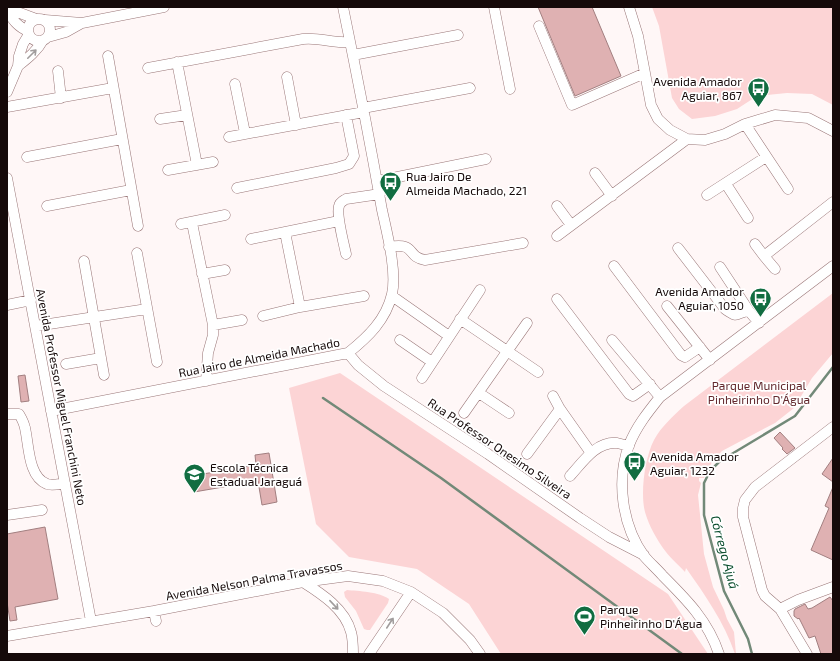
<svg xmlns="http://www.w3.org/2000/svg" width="840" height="661" font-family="'Exo 2',sans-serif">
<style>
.green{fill:#fcd4d5}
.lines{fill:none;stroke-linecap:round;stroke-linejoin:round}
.stream{stroke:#728978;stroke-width:2.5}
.building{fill:#dfb1b2;stroke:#a27f80}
.minor-casing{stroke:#9a7778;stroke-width:11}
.minor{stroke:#fff;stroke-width:10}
.oneway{stroke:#a19d9d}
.labels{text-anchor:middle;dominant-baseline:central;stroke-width:3.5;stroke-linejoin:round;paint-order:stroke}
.poi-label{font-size:12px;fill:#150909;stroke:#fff;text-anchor:start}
.street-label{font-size:12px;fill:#150909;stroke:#fff}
.park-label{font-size:12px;fill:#63292e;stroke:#fff}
.water-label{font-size:13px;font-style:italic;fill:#094c2c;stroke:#fff}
</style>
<rect width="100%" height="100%" fill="#fff7f7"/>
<path class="green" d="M 652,7 L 833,7 L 833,105 L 812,94 L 787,93 L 757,96 L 737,109 L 715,116 L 692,119 L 679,109 L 672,98 L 659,26 Z
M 833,293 L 833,353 L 812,378 L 794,408 L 775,423 L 722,451 L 713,460 L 704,478 L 699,478 L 699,481 L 701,483 L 698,495 L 704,554 L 713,587 L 724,610 L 727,619 L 734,632 L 736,654 L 735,654 C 724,622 705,595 686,568 L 685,572 C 679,565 671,559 666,552 C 657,540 649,526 645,512 C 640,493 645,457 654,440 C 661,427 673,416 684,406 Z
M 340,373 L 668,594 L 708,654 L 501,654 L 469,604 L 417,569 L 349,557 L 316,524 L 289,388 Z
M 347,590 C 358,591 380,592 389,599 L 388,603 L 370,630 L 367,630 L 364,629 L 356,611 L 345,597 L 344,592 Z"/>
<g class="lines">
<path class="stream" d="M 323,398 L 441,478 L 682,654
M 752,654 L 748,639 L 724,591 L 704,515 L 704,483 L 710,471 L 720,461 L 795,416 L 833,367"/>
</g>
<path class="building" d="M 538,7 L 592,7 L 621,76 L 575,96 Z
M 25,375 L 29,401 L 21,402 L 18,376 Z
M 780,432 L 795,448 L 787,454 L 782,449 L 783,448 L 774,438 Z
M 269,453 L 277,502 L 262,505 L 258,481 L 194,492 L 191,476 L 256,465 L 255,455 Z
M 833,458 L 833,482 L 822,474 Z
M 833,487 L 833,560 L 811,550 L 829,508 L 825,506 Z
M 45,527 L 58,599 L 15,607 L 17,620 L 10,621 L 7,602 L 7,534 Z
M 830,597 L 833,601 L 833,654 L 821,654 L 815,636 L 809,638 L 799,618 L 798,619 L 794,616 L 794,611 L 795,609 L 805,604 L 808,609 L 812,608 Z"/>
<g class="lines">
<defs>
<path id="minor" d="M 494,7 L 510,89
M 629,7 L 638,36 L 651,105 L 658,119 L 670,130 L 687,139 L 705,140 L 725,134 L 745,124 L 775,115 L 808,118 L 833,131
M 7,11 L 20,13 L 36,19
M 7,11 C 13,20 18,27 28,31
M28 30a11 11 0 1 1 22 0a11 11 0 1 1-22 0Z
M 45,20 L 82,23 L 164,7
M 539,26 L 572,105 L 645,73
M 48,37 L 66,32 L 82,23
M 353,55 L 458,35
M 108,56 L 138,226
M 177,62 L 197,165
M 18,66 C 28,58 37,51 43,40
M 148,68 L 303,39 C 320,37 334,44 350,42
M 58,71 L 61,98
M 287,77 L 296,125
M 235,84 L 245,133
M 7,92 L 18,66 L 19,56 L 23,44 L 29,34
M 7,107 L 113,88
M 363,108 L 470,88
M 160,119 L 187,115
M 745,124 L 788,189
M 229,137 L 364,112
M 27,157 L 122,139
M 168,170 L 213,162
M 595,173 L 612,196
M 7,178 L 91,621
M 378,181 L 486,159
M 726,184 L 748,218
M 237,188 L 336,168 L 349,164 L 354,156 L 346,115
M 707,195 L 766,157
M 47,206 L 131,190
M 557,206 L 571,225
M 192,223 L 213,325 L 213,335 L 208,353 L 206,381
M 181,224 L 225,215
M 285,232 L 300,307 L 364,296
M 557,236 L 687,139
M 251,239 L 339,221
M 755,244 L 764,256
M 389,247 C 417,242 406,257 425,260 L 523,243
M 678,248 L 725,309 C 740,320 735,312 749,311 L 759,323
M 137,253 L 157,362
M 346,254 C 344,244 336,215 339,206 C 340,202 343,201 346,199 L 380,194
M 84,261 L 104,375
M 614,266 L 681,355 L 685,357 L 700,347
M 720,267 L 749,311
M 775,269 L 764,256 L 833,202
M 202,274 L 225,270
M 392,296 L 449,336
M 557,299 L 629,394 L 633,396 L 650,384
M 7,305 L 31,300
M 667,306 L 710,360
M 263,316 L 300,307
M 460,319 L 538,372
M 213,325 L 242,320
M 36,326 L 147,309
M 400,340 L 432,362
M 612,340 L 660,397
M 348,353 L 358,365 L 384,386 L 488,454 L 580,518 L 609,537 L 644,555
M 66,364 L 101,358
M 422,378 L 480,290
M 479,393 L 509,413
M 553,396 L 560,409 L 591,453
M 51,411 L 348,353 C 368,337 386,320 392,294 C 397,271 387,233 382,210 C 370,142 357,75 343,7
M 464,413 L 527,323
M 7,414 L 19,414 C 22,419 24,423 25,428 C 29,445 28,477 47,484 C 52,486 59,484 65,483
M 527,454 L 560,409
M 570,476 C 582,463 596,441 617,443 C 621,444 625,445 629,446
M 7,515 L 42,510
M 303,582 C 322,594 345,609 351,632 C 353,639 353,647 353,654
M 780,609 L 798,600 L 833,587
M 154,611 L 156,621
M 7,636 L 154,611 L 303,582 L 348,576 L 383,581 L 411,592 L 443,613 L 470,640 L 480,654
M 369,654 L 411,592
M 719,654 C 708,621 687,600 663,576 C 657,569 650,563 644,556 C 622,525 616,481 629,445 C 636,427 648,412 660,397 L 833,266
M 807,654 L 780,609 L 765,596 L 762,590 L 743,517 L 743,508 L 745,500 L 755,487 L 833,427"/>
</defs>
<use href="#minor" class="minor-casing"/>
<use href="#minor" class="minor"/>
</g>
<defs><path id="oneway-shaft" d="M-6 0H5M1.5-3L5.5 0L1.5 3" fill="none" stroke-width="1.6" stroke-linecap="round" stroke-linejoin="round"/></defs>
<g class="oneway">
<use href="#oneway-shaft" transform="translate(32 54) rotate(-45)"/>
<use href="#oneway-shaft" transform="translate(334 605) rotate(47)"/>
<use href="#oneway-shaft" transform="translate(390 623) rotate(-57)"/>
</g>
<defs>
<symbol id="bus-pin" viewBox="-11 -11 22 30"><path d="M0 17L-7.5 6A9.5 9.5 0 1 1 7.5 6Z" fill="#116d41" stroke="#fff"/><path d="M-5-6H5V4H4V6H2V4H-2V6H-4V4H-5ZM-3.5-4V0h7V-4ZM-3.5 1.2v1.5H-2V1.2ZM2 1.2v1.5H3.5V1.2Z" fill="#fff"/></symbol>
<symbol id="university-pin" viewBox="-11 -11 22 30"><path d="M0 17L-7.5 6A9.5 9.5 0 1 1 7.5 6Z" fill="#116d41" stroke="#fff"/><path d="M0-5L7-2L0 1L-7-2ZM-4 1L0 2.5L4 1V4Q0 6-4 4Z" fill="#fff"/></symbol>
<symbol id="stadium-pin" viewBox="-11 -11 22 30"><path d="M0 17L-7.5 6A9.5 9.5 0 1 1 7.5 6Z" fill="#116d41" stroke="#fff"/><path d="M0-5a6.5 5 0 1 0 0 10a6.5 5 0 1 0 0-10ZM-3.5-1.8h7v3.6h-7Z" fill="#fff"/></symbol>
</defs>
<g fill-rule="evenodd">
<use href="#bus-pin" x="746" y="76" width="25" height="34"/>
<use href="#bus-pin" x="378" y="170" width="25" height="34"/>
<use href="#bus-pin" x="748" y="286" width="25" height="34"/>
<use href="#bus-pin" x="622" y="450" width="25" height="34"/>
<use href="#university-pin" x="182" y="462" width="25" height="34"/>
<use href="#stadium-pin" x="572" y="604" width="25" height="34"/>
</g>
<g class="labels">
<g class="poi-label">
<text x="742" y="81" text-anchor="end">Avenida Amador<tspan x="742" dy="14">Aguiar, 867</tspan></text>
<text x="406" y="176">Rua Jairo De<tspan x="406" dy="14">Almeida Machado, 221</tspan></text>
<text x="744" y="291" text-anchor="end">Avenida Amador<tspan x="744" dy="14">Aguiar, 1050</tspan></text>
<text x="650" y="456">Avenida Amador<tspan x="650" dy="14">Aguiar, 1232</tspan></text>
<text x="210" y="467">Escola Técnica<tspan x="210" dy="14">Estadual Jaraguá</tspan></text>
<text x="600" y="609">Parque<tspan x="600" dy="14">Pinheirinho D'Água</tspan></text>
</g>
<g class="street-label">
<text transform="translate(259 357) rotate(-11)">Rua Jairo de Almeida Machado</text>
<text transform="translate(62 397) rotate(79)">Avenida Professor Miguel Franchini Neto</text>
<text transform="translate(500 448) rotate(34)">Rua Professor Onesimo Silveira</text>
<text transform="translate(254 580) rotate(-10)">Avenida Nelson Palma Travassos</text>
</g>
<g class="park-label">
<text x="759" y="385">Parque Municipal<tspan x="759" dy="14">Pinheirinho D'Água</tspan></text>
</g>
<g class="water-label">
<text transform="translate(725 552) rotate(75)">Córrego Ajuá</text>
</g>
</g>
<rect width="840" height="661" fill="none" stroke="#150909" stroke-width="16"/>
</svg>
